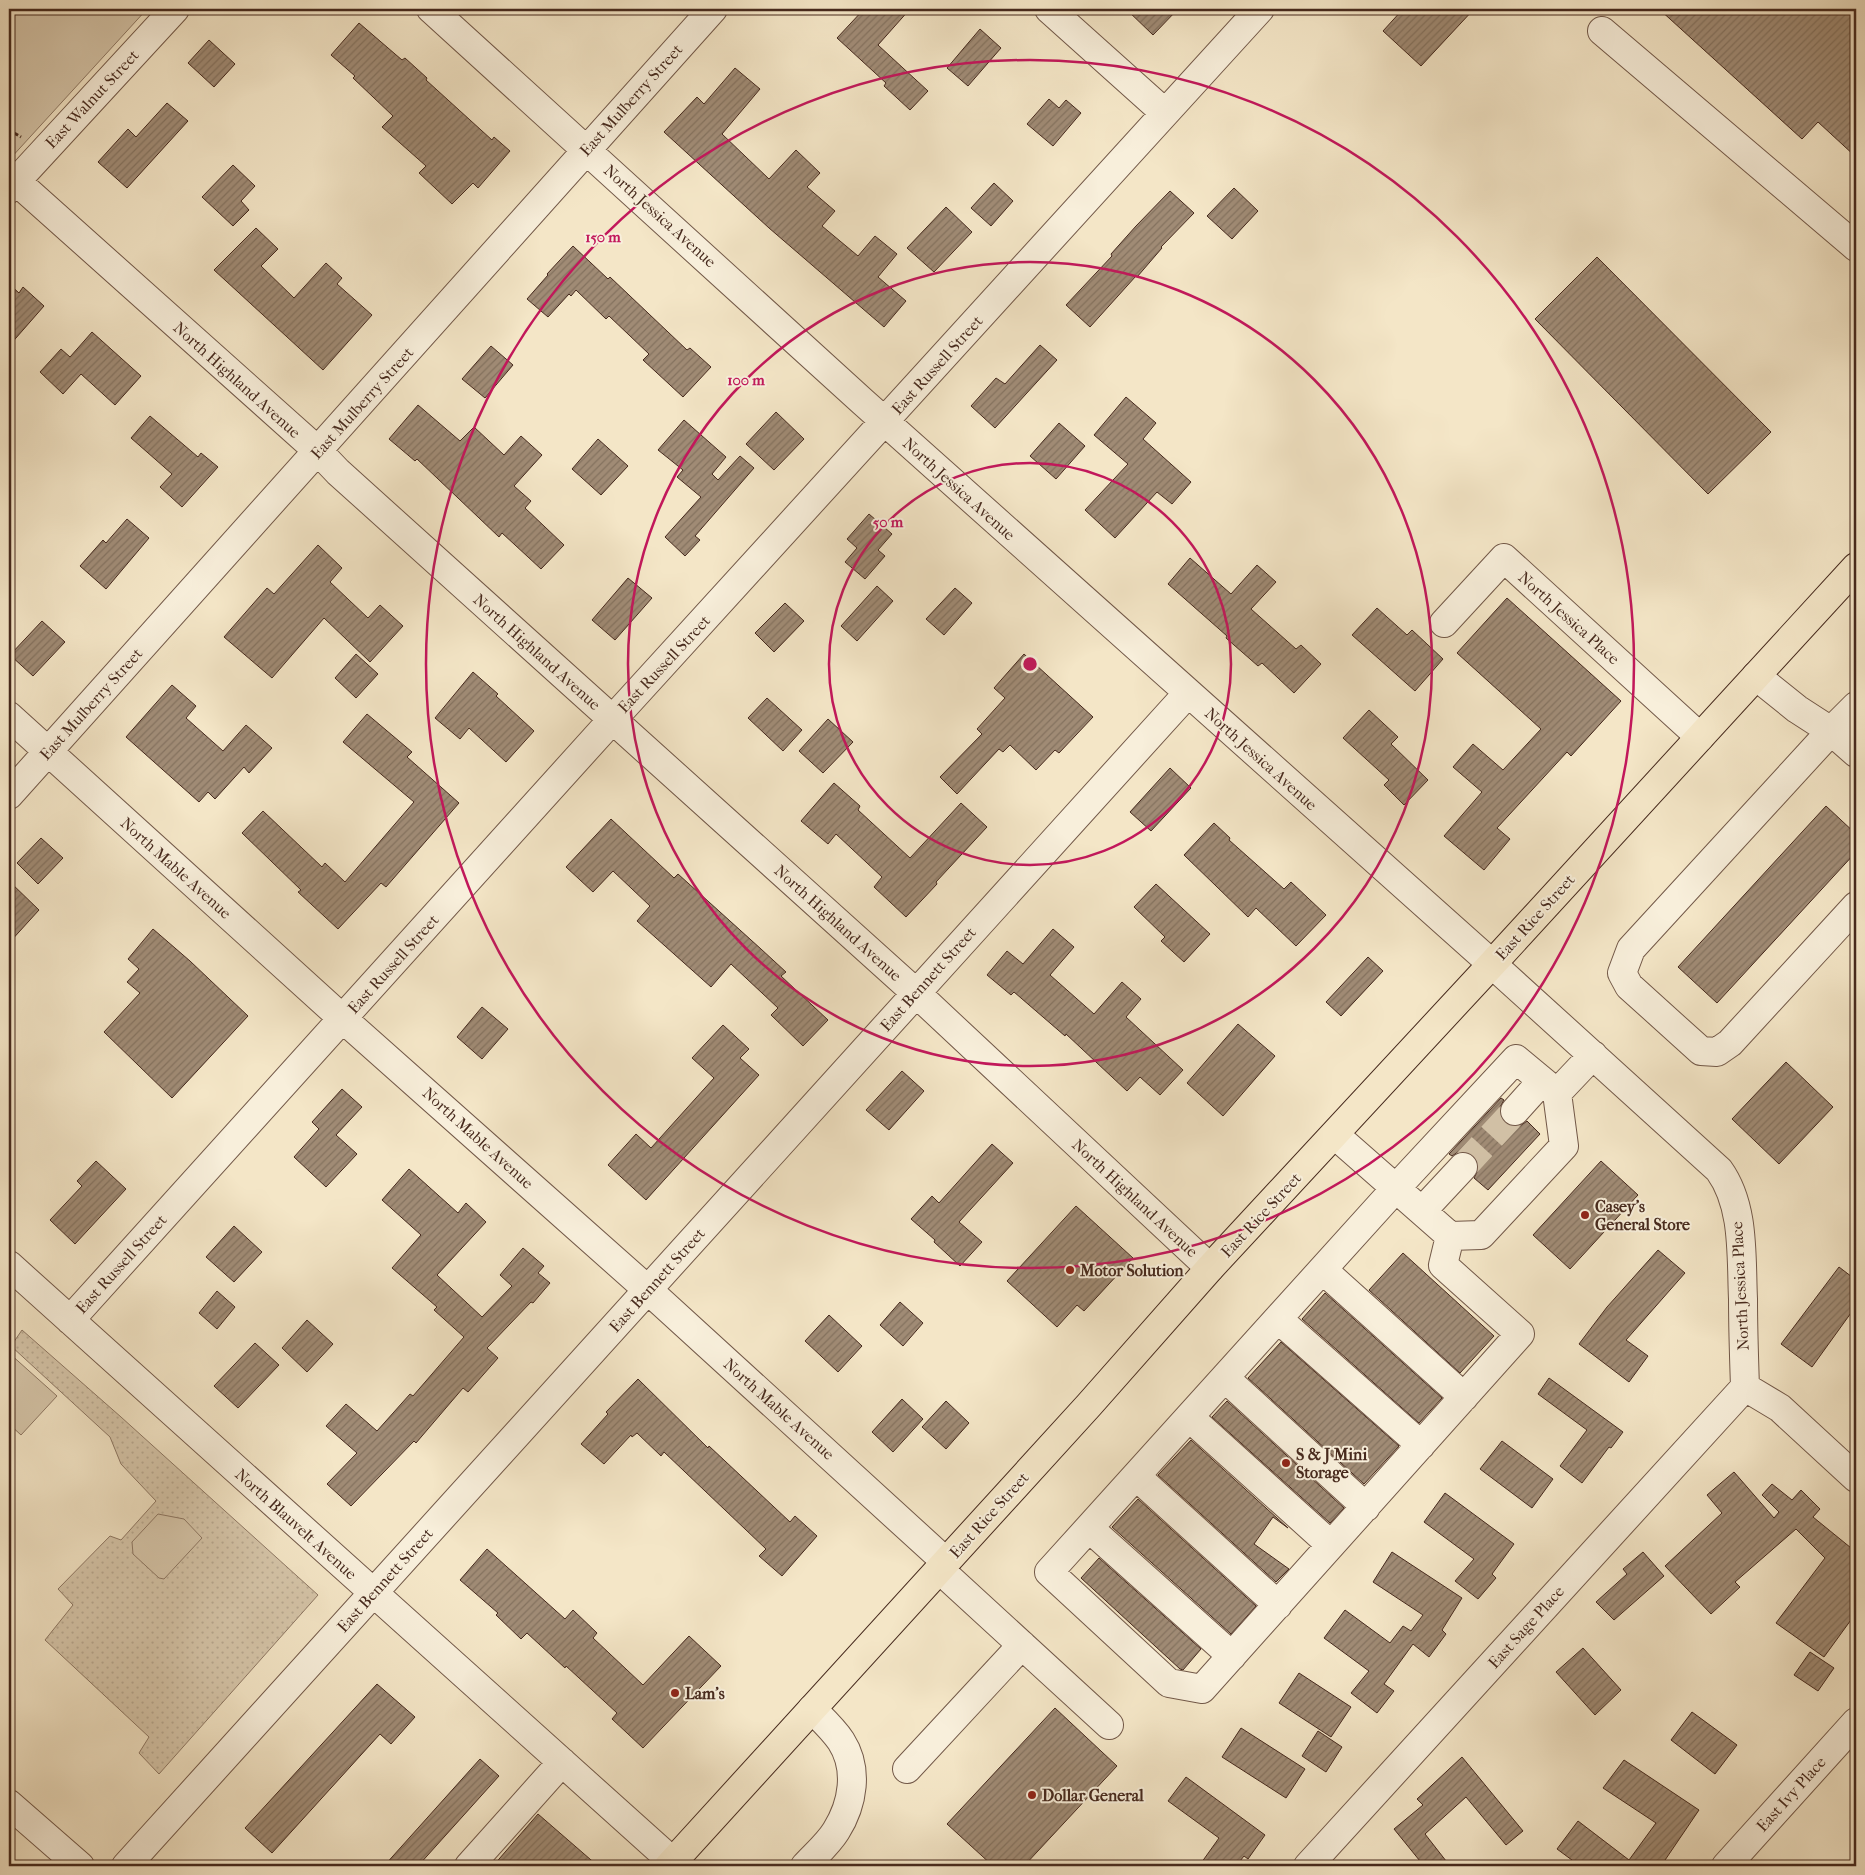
<svg xmlns="http://www.w3.org/2000/svg" width="1865" height="1875" font-family="'IM FELL French Canon',serif">
<style>
.grass{fill:url(#grass-dots);stroke:#8e7864}
.green{fill:#d6c6aa;stroke:#8e7864}
.building{fill:url(#building-hatch);stroke:#46291d}
.lines{fill:none;stroke-linecap:round;stroke-linejoin:round}
.minor-tunnel{stroke:#d1c0a5;stroke-width:28;stroke-dasharray:28 14;stroke-linecap:butt}
.minor-casing{stroke:#725848;stroke-width:30}
.major-casing{stroke:#46291d;stroke-width:30}
.path{stroke:#46291d;stroke-width:3;stroke-dasharray:4 2.5;stroke-linecap:butt}
.minor{stroke:#f8efdb;stroke-width:28}
.major{stroke:#f4e6c7;stroke-width:28}
.ring{fill:none;stroke:#c2185b;stroke-width:2.5}
.poi-dot{fill:#8f2418;stroke:#f8efdb;stroke-width:2}
.labels{text-anchor:middle;dominant-baseline:central;stroke-width:4;stroke-linejoin:round;paint-order:stroke}
.street-label{font-size:16px;fill:#46291d;stroke:#f8efdb}
.poi-label{font-size:16px;font-weight:bold;fill:#46291d;stroke:#f8efdb;text-anchor:start}
.centre{fill:#c2185b;stroke:#f8efdb;stroke-width:2.5}
.ring-label{font-size:15px;text-anchor:middle;font-weight:bold;fill:#c2185b;stroke:#f8efdb;stroke-width:4;stroke-linejoin:round;paint-order:stroke}
</style>
<defs>
<pattern id="grass-dots" width="8" height="8" patternUnits="userSpaceOnUse" patternTransform="scale(1.25)"><rect width="8" height="8" fill="#d6c6aa"/><path d="M2 2h.1M6 6h.1" fill="none" stroke="#b9aa92" stroke-width="1.8" stroke-linecap="round"/></pattern>
<pattern id="building-hatch" width="6" height="6" patternUnits="userSpaceOnUse" patternTransform="scale(1.25)"><rect width="6" height="6" fill="#a08b75"/><path d="M-1 1l2-2M0 6l6-6M5 7l2-2" fill="none" stroke="#84725f"/></pattern>
</defs>
<rect width="100%" height="100%" fill="#f4e6c7"/>
<filter id="stains"><feTurbulence type="fractalNoise" baseFrequency=".004" numOctaves="4"/><feColorMatrix values="0 0 0 0 .2 0 0 0 0 .09 0 0 0 0 .02 0 0 0 .5 -.17"/></filter>
<radialGradient id="worn" r=".72"><stop offset=".6" stop-color="#630" stop-opacity="0"/><stop offset="1" stop-color="#630" stop-opacity=".3"/></radialGradient>
<path class="grass" d="M 22,1330 L 121,1417 L 318,1595 L 159,1774 L 139,1753 L 149,1737 L 45,1640 L 73,1605 L 58,1589 L 110,1536 L 121,1540 L 156,1501 L 121,1464 L 110,1437 L 11,1346 Z"/>
<path class="green" d="M 9,9 L 147,9 L 9,160 Z
M 9,1353 L 57,1396 L 21,1435 L 9,1424 Z
M 158,1514 L 184,1519 L 202,1538 L 164,1579 L 159,1578 L 133,1554 L 132,1542 Z"/>
<path class="building" d="M 864,9 L 910,9 L 878,45 L 928,91 L 910,110 L 884,86 L 886,83 L 837,38 Z
M 1126,9 L 1178,9 L 1153,35 Z
M 1403,9 L 1474,9 L 1421,66 L 1383,31 Z
M 1659,9 L 1856,9 L 1856,157 L 1818,122 L 1802,139 Z
M 359,23 L 402,60 L 405,58 L 427,78 L 426,80 L 492,140 L 494,137 L 510,151 L 478,188 L 473,183 L 452,204 L 419,173 L 426,166 L 382,127 L 393,116 L 353,78 L 355,76 L 331,55 Z
M 980,29 L 1001,48 L 968,86 L 947,68 Z
M 209,40 L 235,64 L 214,87 L 188,63 Z
M 735,68 L 760,89 L 722,134 L 769,179 L 796,150 L 820,173 L 807,187 L 835,211 L 822,226 L 858,256 L 875,236 L 897,254 L 878,277 L 906,301 L 884,327 L 769,228 L 664,132 L 697,97 L 704,104 Z
M 1049,99 L 1059,108 L 1066,100 L 1081,113 L 1053,146 L 1027,124 Z
M 167,103 L 188,121 L 127,188 L 98,162 L 128,129 L 136,137 Z
M 233,165 L 255,186 L 241,201 L 249,210 L 233,226 L 202,197 Z
M 994,183 L 1013,201 L 991,226 L 971,208 Z
M 1234,188 L 1258,211 L 1232,239 L 1207,216 Z
M 1170,191 L 1194,213 L 1161,247 L 1162,248 L 1137,277 L 1136,276 L 1090,327 L 1066,305 L 1112,256 L 1111,254 L 1136,226 Z
M 946,207 L 972,232 L 934,272 L 907,248 Z
M 256,228 L 278,249 L 261,266 L 294,298 L 326,263 L 342,278 L 337,284 L 372,315 L 323,370 L 214,270 Z
M 573,246 L 608,279 L 610,277 L 687,350 L 690,348 L 711,367 L 683,397 L 643,360 L 649,354 L 609,316 L 606,319 L 576,290 L 571,296 L 569,294 L 548,317 L 527,299 L 548,275 L 547,274 Z
M 1597,257 L 1771,432 L 1708,494 L 1535,319 Z
M 9,284 L 19,293 L 23,287 L 44,306 L 9,346 Z
M 92,332 L 141,376 L 115,405 L 81,374 L 63,394 L 40,372 L 61,349 L 70,357 Z
M 1040,345 L 1057,360 L 995,428 L 971,406 L 996,378 L 1005,384 Z
M 491,346 L 513,365 L 485,398 L 462,379 Z
M 1126,397 L 1156,423 L 1143,439 L 1191,482 L 1172,504 L 1157,492 L 1115,538 L 1085,510 L 1128,464 L 1094,435 Z
M 418,405 L 460,441 L 474,427 L 504,455 L 521,436 L 542,455 L 514,486 L 531,501 L 525,508 L 564,545 L 541,569 L 502,533 L 499,537 L 417,459 L 415,461 L 389,439 Z
M 776,412 L 804,439 L 774,470 L 746,444 Z
M 150,416 L 198,457 L 201,453 L 218,467 L 182,507 L 160,487 L 172,474 L 131,438 Z
M 684,420 L 726,457 L 712,474 L 718,480 L 740,456 L 754,468 L 695,536 L 700,540 L 685,556 L 665,537 L 701,497 L 677,477 L 683,470 L 658,450 Z
M 1059,423 L 1085,446 L 1056,479 L 1030,456 Z
M 598,439 L 628,466 L 601,495 L 572,469 Z
M 869,514 L 892,534 L 878,550 L 885,556 L 865,579 L 845,562 L 857,548 L 847,539 Z
M 127,519 L 149,538 L 106,589 L 80,566 L 103,540 L 106,543 Z
M 318,545 L 342,568 L 330,582 L 368,618 L 380,605 L 403,626 L 370,662 L 324,618 L 272,678 L 224,637 L 267,588 L 274,594 Z
M 1190,558 L 1231,594 L 1257,565 L 1276,582 L 1251,609 L 1296,649 L 1301,645 L 1321,664 L 1294,693 L 1262,663 L 1258,666 L 1226,638 L 1227,636 L 1168,584 Z
M 628,578 L 652,598 L 615,640 L 592,620 Z
M 877,586 L 893,601 L 857,641 L 841,626 Z
M 955,588 L 972,603 L 944,635 L 926,619 Z
M 1507,598 L 1621,701 L 1571,756 L 1567,752 L 1497,828 L 1510,839 L 1484,870 L 1444,836 L 1482,792 L 1453,767 L 1473,744 L 1503,770 L 1541,729 L 1457,653 Z
M 785,603 L 804,621 L 774,652 L 755,633 Z
M 1377,608 L 1407,635 L 1412,630 L 1443,659 L 1415,691 L 1352,635 Z
M 42,621 L 65,642 L 33,676 L 10,655 Z
M 356,654 L 378,674 L 356,698 L 335,678 Z
M 1024,654 L 1093,717 L 1059,753 L 1055,750 L 1036,770 L 1010,745 L 1003,752 L 999,749 L 957,794 L 940,777 L 982,734 L 977,729 L 1005,698 L 994,688 Z
M 473,672 L 498,694 L 496,696 L 534,731 L 506,762 L 469,728 L 460,739 L 435,718 Z
M 172,685 L 196,706 L 186,718 L 223,751 L 246,725 L 272,748 L 249,773 L 244,767 L 215,799 L 208,792 L 199,802 L 126,737 Z
M 767,698 L 802,730 L 783,751 L 748,718 Z
M 1369,710 L 1398,737 L 1391,744 L 1428,780 L 1404,805 L 1384,785 L 1389,780 L 1343,738 Z
M 367,714 L 412,752 L 407,757 L 459,803 L 386,887 L 381,883 L 338,929 L 298,892 L 301,890 L 242,833 L 263,811 L 322,867 L 325,863 L 345,882 L 414,802 L 343,742 Z
M 828,719 L 853,742 L 823,773 L 799,751 Z
M 1170,768 L 1191,788 L 1151,831 L 1130,812 Z
M 834,783 L 860,806 L 858,810 L 910,858 L 961,803 L 987,827 L 936,882 L 937,884 L 906,917 L 874,887 L 882,877 L 836,834 L 828,844 L 801,821 Z
M 1826,806 L 1856,834 L 1856,852 L 1717,1003 L 1678,967 Z
M 611,819 L 674,878 L 678,874 L 761,949 L 786,972 L 781,976 L 828,1020 L 803,1046 L 771,1015 L 778,1008 L 731,964 L 711,987 L 637,921 L 650,906 L 613,871 L 593,892 L 566,867 Z
M 1214,823 L 1230,838 L 1229,840 L 1284,889 L 1291,882 L 1326,915 L 1296,946 L 1256,908 L 1248,917 L 1184,855 Z
M 41,838 L 63,858 L 38,884 L 17,863 Z
M 9,881 L 39,910 L 9,943 Z
M 1156,884 L 1210,934 L 1184,962 L 1161,941 L 1165,937 L 1134,907 Z
M 153,929 L 190,961 L 248,1016 L 172,1098 L 104,1032 L 140,993 L 127,982 L 139,969 L 128,959 Z
M 1053,929 L 1074,947 L 1050,975 L 1094,1014 L 1122,982 L 1141,999 L 1126,1017 L 1183,1070 L 1160,1095 L 1140,1077 L 1127,1091 L 1066,1034 L 1065,1036 L 1014,992 L 1011,995 L 987,975 L 1007,951 L 1023,964 Z
M 1368,957 L 1383,971 L 1341,1016 L 1326,1002 Z
M 482,1007 L 508,1029 L 482,1059 L 457,1037 Z
M 1238,1024 L 1275,1056 L 1223,1116 L 1187,1083 Z
M 723,1025 L 749,1049 L 740,1058 L 759,1075 L 646,1200 L 608,1165 L 636,1134 L 651,1148 L 714,1078 L 692,1058 Z
M 1786,1062 L 1833,1107 L 1779,1164 L 1732,1119 Z
M 902,1071 L 924,1091 L 889,1130 L 866,1110 Z
M 342,1089 L 362,1107 L 336,1135 L 357,1154 L 326,1187 L 294,1157 L 319,1129 L 312,1122 Z
M 1501,1098 L 1504,1100 L 1500,1107 L 1500,1115 L 1504,1122 L 1512,1126 L 1520,1126 L 1527,1121 L 1540,1134 L 1488,1190 L 1474,1178 L 1478,1170 L 1478,1163 L 1474,1156 L 1466,1152 L 1458,1152 L 1452,1156 L 1449,1154 Z
M 992,1144 L 1013,1163 L 959,1222 L 982,1242 L 960,1266 L 934,1242 L 935,1240 L 911,1219 L 932,1196 L 939,1203 Z
M 96,1161 L 126,1189 L 75,1244 L 50,1220 L 82,1186 L 77,1181 Z
M 1601,1161 L 1638,1195 L 1570,1269 L 1533,1235 Z
M 409,1169 L 458,1213 L 466,1203 L 486,1222 L 437,1275 L 482,1317 L 512,1286 L 500,1275 L 523,1248 L 544,1266 L 538,1273 L 550,1283 L 533,1303 L 531,1302 L 487,1348 L 498,1358 L 468,1392 L 463,1388 L 416,1443 L 414,1441 L 351,1506 L 327,1484 L 357,1453 L 326,1426 L 346,1404 L 377,1431 L 410,1394 L 413,1396 L 464,1337 L 434,1310 L 437,1307 L 392,1268 L 421,1235 L 382,1200 Z
M 1076,1206 L 1133,1258 L 1084,1311 L 1077,1305 L 1057,1327 L 1007,1281 Z
M 234,1226 L 262,1252 L 234,1282 L 206,1257 Z
M 1658,1250 L 1685,1273 L 1626,1340 L 1648,1356 L 1629,1382 L 1579,1344 L 1607,1307 Z
M 1403,1253 L 1494,1336 L 1460,1373 L 1369,1290 Z
M 1839,1267 L 1856,1280 L 1856,1306 L 1812,1367 L 1781,1344 Z
M 217,1291 L 235,1307 L 217,1329 L 199,1313 Z
M 1325,1293 L 1442,1398 L 1419,1423 L 1302,1319 Z
M 900,1302 L 923,1323 L 903,1346 L 880,1325 Z
M 829,1315 L 862,1346 L 838,1372 L 805,1341 Z
M 307,1320 L 333,1344 L 307,1372 L 282,1348 Z
M 1281,1342 L 1399,1446 L 1364,1484 L 1248,1378 Z
M 255,1343 L 279,1365 L 238,1408 L 214,1386 Z
M 1549,1378 L 1623,1432 L 1611,1448 L 1609,1447 L 1582,1483 L 1560,1466 L 1587,1430 L 1538,1394 Z
M 638,1379 L 708,1448 L 709,1446 L 790,1522 L 795,1516 L 817,1536 L 782,1576 L 759,1556 L 766,1549 L 664,1452 L 661,1456 L 637,1433 L 632,1437 L 631,1435 L 604,1464 L 581,1444 L 608,1414 L 606,1412 Z
M 902,1399 L 923,1419 L 893,1452 L 872,1432 Z
M 946,1401 L 969,1423 L 946,1449 L 922,1427 Z
M 1227,1401 L 1344,1508 L 1330,1523 L 1212,1417 Z
M 1191,1440 L 1288,1528 L 1273,1517 L 1254,1544 L 1289,1569 L 1276,1582 L 1158,1475 Z
M 1502,1441 L 1553,1479 L 1532,1508 L 1480,1469 Z
M 1734,1472 L 1774,1518 L 1779,1512 L 1762,1495 L 1772,1484 L 1792,1500 L 1801,1490 L 1820,1509 L 1813,1517 L 1856,1552 L 1856,1613 L 1824,1657 L 1776,1623 L 1825,1558 L 1796,1529 L 1735,1582 L 1740,1587 L 1711,1614 L 1665,1566 L 1722,1513 L 1707,1495 Z
M 1445,1493 L 1514,1544 L 1492,1574 L 1496,1578 L 1478,1599 L 1455,1581 L 1474,1559 L 1424,1522 Z
M 1138,1499 L 1256,1606 L 1231,1634 L 1112,1527 Z
M 487,1549 L 565,1619 L 573,1610 L 597,1633 L 593,1638 L 643,1685 L 689,1636 L 721,1666 L 643,1748 L 612,1719 L 617,1713 L 566,1666 L 565,1668 L 527,1633 L 521,1639 L 496,1615 L 498,1613 L 460,1580 Z
M 1392,1552 L 1462,1598 L 1442,1630 L 1446,1634 L 1429,1657 L 1413,1644 L 1384,1684 L 1394,1691 L 1377,1713 L 1351,1693 L 1369,1671 L 1324,1638 L 1345,1610 L 1390,1643 L 1403,1626 L 1411,1631 L 1423,1615 L 1373,1582 Z
M 1643,1552 L 1664,1576 L 1614,1620 L 1596,1602 L 1627,1574 L 1623,1569 Z
M 1099,1558 L 1201,1649 L 1183,1670 L 1180,1669 L 1081,1578 Z
M 1583,1648 L 1621,1690 L 1595,1715 L 1556,1672 Z
M 1810,1652 L 1834,1668 L 1818,1691 L 1794,1675 Z
M 1299,1673 L 1351,1707 L 1331,1737 L 1279,1703 Z
M 377,1684 L 415,1717 L 391,1744 L 380,1734 L 272,1853 L 245,1828 Z
M 1055,1708 L 1117,1766 L 1024,1866 L 993,1866 L 947,1824 Z
M 1692,1712 L 1737,1745 L 1715,1774 L 1671,1740 Z
M 1241,1728 L 1305,1769 L 1286,1798 L 1222,1757 Z
M 1318,1731 L 1342,1747 L 1326,1772 L 1302,1756 Z
M 1462,1757 L 1523,1831 L 1506,1845 L 1466,1797 L 1425,1834 L 1450,1866 L 1424,1866 L 1394,1829 L 1423,1805 L 1417,1799 Z
M 480,1759 L 499,1776 L 418,1866 L 384,1866 Z
M 1624,1760 L 1699,1810 L 1661,1866 L 1580,1866 L 1557,1849 L 1578,1821 L 1629,1860 L 1656,1823 L 1603,1788 Z
M 1186,1777 L 1265,1835 L 1248,1859 L 1244,1856 L 1236,1866 L 1199,1866 L 1219,1838 L 1168,1801 Z
M 538,1814 L 598,1866 L 493,1866 Z"/>
<g class="lines">
<path class="minor-tunnel" d="M 1463,1167 L 1515,1111"/>
<defs>
<path id="minor" d="M 431,9 L 863,402 L 1492,964 L 1719,1170 C 1745,1206 1741,1256 1743,1299 C 1743,1328 1744,1358 1745,1387 L 1780,1408 L 1856,1478
M 1049,9 L 1165,113
M 1602,31 L 1856,247
M 16,181 L 318,451 L 338,472 L 916,993 L 1210,1268
M 9,189 L 175,9
M 1444,623 L 1504,558 L 1700,737
M 1756,676 L 1797,709 L 1831,731 L 1856,706
M 9,716 L 343,1019 L 648,1290 L 946,1562
M 1856,753 L 1831,731 L 1631,949 L 1622,973 L 1629,986 L 1701,1051 L 1717,1052 L 1730,1043 L 1856,906
M 9,795 L 713,9
M 1515,1111 L 1542,1081
M 1335,1135 L 1450,1236 L 1481,1235 L 1564,1146 L 1557,1093 L 1593,1055
M 1422,1211 L 1463,1167
M 1450,1236 L 1443,1265 L 1520,1334 L 1202,1689 L 1169,1683 L 1049,1572 L 1396,1188 L 1516,1059 L 1557,1093
M 9,1265 L 673,1862
M 1323,1270 L 1464,1397
M 1278,1319 L 1421,1445
M 70,1320 L 612,720 L 1260,9
M 1225,1378 L 1366,1507
M 1189,1417 L 1331,1545
M 1136,1476 L 1278,1605
M 1089,1528 L 1232,1656
M 939,1569 L 1109,1725
M 907,1769 L 1022,1645
M 9,1804 L 80,1866
M 126,1866 L 1188,693
M 469,1866 L 562,1762
M 805,1866 C 815,1855 828,1844 836,1831 C 853,1804 859,1769 841,1741 C 833,1729 822,1719 812,1709
M 1308,1866 L 1745,1387
M 1726,1866 L 1856,1722"/>
<path id="major" d="M 669,1866 L 1089,1405 L 1210,1268 L 1492,964 L 1856,567"/>
</defs>
<use href="#minor" class="minor-casing"/>
<use href="#major" class="major-casing"/>
<path class="path" d="M 9,130 L 21,137"/>
<use href="#minor" class="minor"/>
<use href="#major" class="major"/>
</g>
<g class="ring">
<circle cx="1030" cy="664" r="201"/>
<circle cx="1030" cy="664" r="402"/>
<circle cx="1030" cy="664" r="604"/>
</g>
<g class="poi-dot">
<circle cx="1585" cy="1215" r="5"/>
<circle cx="1070" cy="1270" r="5"/>
<circle cx="1286" cy="1463" r="5"/>
<circle cx="675" cy="1693" r="5"/>
<circle cx="1032" cy="1795" r="5"/>
</g>
<g class="labels">
<g class="street-label">
<text transform="translate(92 99) rotate(-47)">East Walnut Street</text>
<text transform="translate(631 100) rotate(-48)">East Mulberry Street</text>
<text transform="translate(660 216) rotate(42)">North Jessica Avenue</text>
<text transform="translate(937 365) rotate(-48)">East Russell Street</text>
<text transform="translate(237 380) rotate(42)">North Highland Avenue</text>
<text transform="translate(362 403) rotate(-48)">East Mulberry Street</text>
<text transform="translate(959 489) rotate(42)">North Jessica Avenue</text>
<text transform="translate(1569 618) rotate(42)">North Jessica Place</text>
<text transform="translate(537 652) rotate(42)">North Highland Avenue</text>
<text transform="translate(664 664) rotate(-47)">East Russell Street</text>
<text transform="translate(91 704) rotate(-48)">East Mulberry Street</text>
<text transform="translate(1261 759) rotate(42)">North Jessica Avenue</text>
<text transform="translate(176 868) rotate(42)">North Mable Avenue</text>
<text transform="translate(1535 917) rotate(-48)">East Rice Street</text>
<text transform="translate(838 923) rotate(42)">North Highland Avenue</text>
<text transform="translate(393 964) rotate(-48)">East Russell Street</text>
<text transform="translate(928 979) rotate(-48)">East Bennett Street</text>
<text transform="translate(478 1138) rotate(42)">North Mable Avenue</text>
<text transform="translate(1135 1198) rotate(43)">North Highland Avenue</text>
<text transform="translate(1261 1215) rotate(-47)">East Rice Street</text>
<text transform="translate(121 1264) rotate(-48)">East Russell Street</text>
<text transform="translate(657 1280) rotate(-48)">East Bennett Street</text>
<text transform="translate(1740 1286) rotate(-93)">North Jessica Place</text>
<text transform="translate(779 1409) rotate(42)">North Mable Avenue</text>
<text transform="translate(989 1515) rotate(-48)">East Rice Street</text>
<text transform="translate(296 1524) rotate(42)">North Blauvelt Avenue</text>
<text transform="translate(385 1580) rotate(-48)">East Bennett Street</text>
<text transform="translate(1526 1627) rotate(-48)">East Sage Place</text>
<text transform="translate(1791 1794) rotate(-48)">East Ivy Place</text>
</g>
<g class="poi-label">
<text x="1595" y="1206">Casey's<tspan x="1595" dy="18">General Store</tspan></text>
<text x="1080" y="1270">Motor Solution</text>
<text x="1296" y="1454">S &amp; J Mini<tspan x="1296" dy="18">Storage</tspan></text>
<text x="685" y="1693">Lam's</text>
<text x="1042" y="1795">Dollar General</text>
</g>
</g>
<circle cx="1030" cy="664" r="8" class="centre"/>
<g class="ring-label">
<text x="603" y="242">150 m</text>
<text x="746" y="385">100 m</text>
<text x="888" y="527">50 m</text>
</g>
<rect width="1865" height="1875" fill="none" stroke="#f4e6c7" stroke-width="30"/>
<rect x="10" y="10" width="1845" height="1855" fill="none" stroke="#46291d" stroke-width="2.5"/>
<rect x="15" y="15" width="1835" height="1845" fill="none" stroke="#46291d"/>
<rect width="100%" height="100%" filter="url(#stains)"/>
<rect width="100%" height="100%" fill="url(#worn)"/>
</svg>
